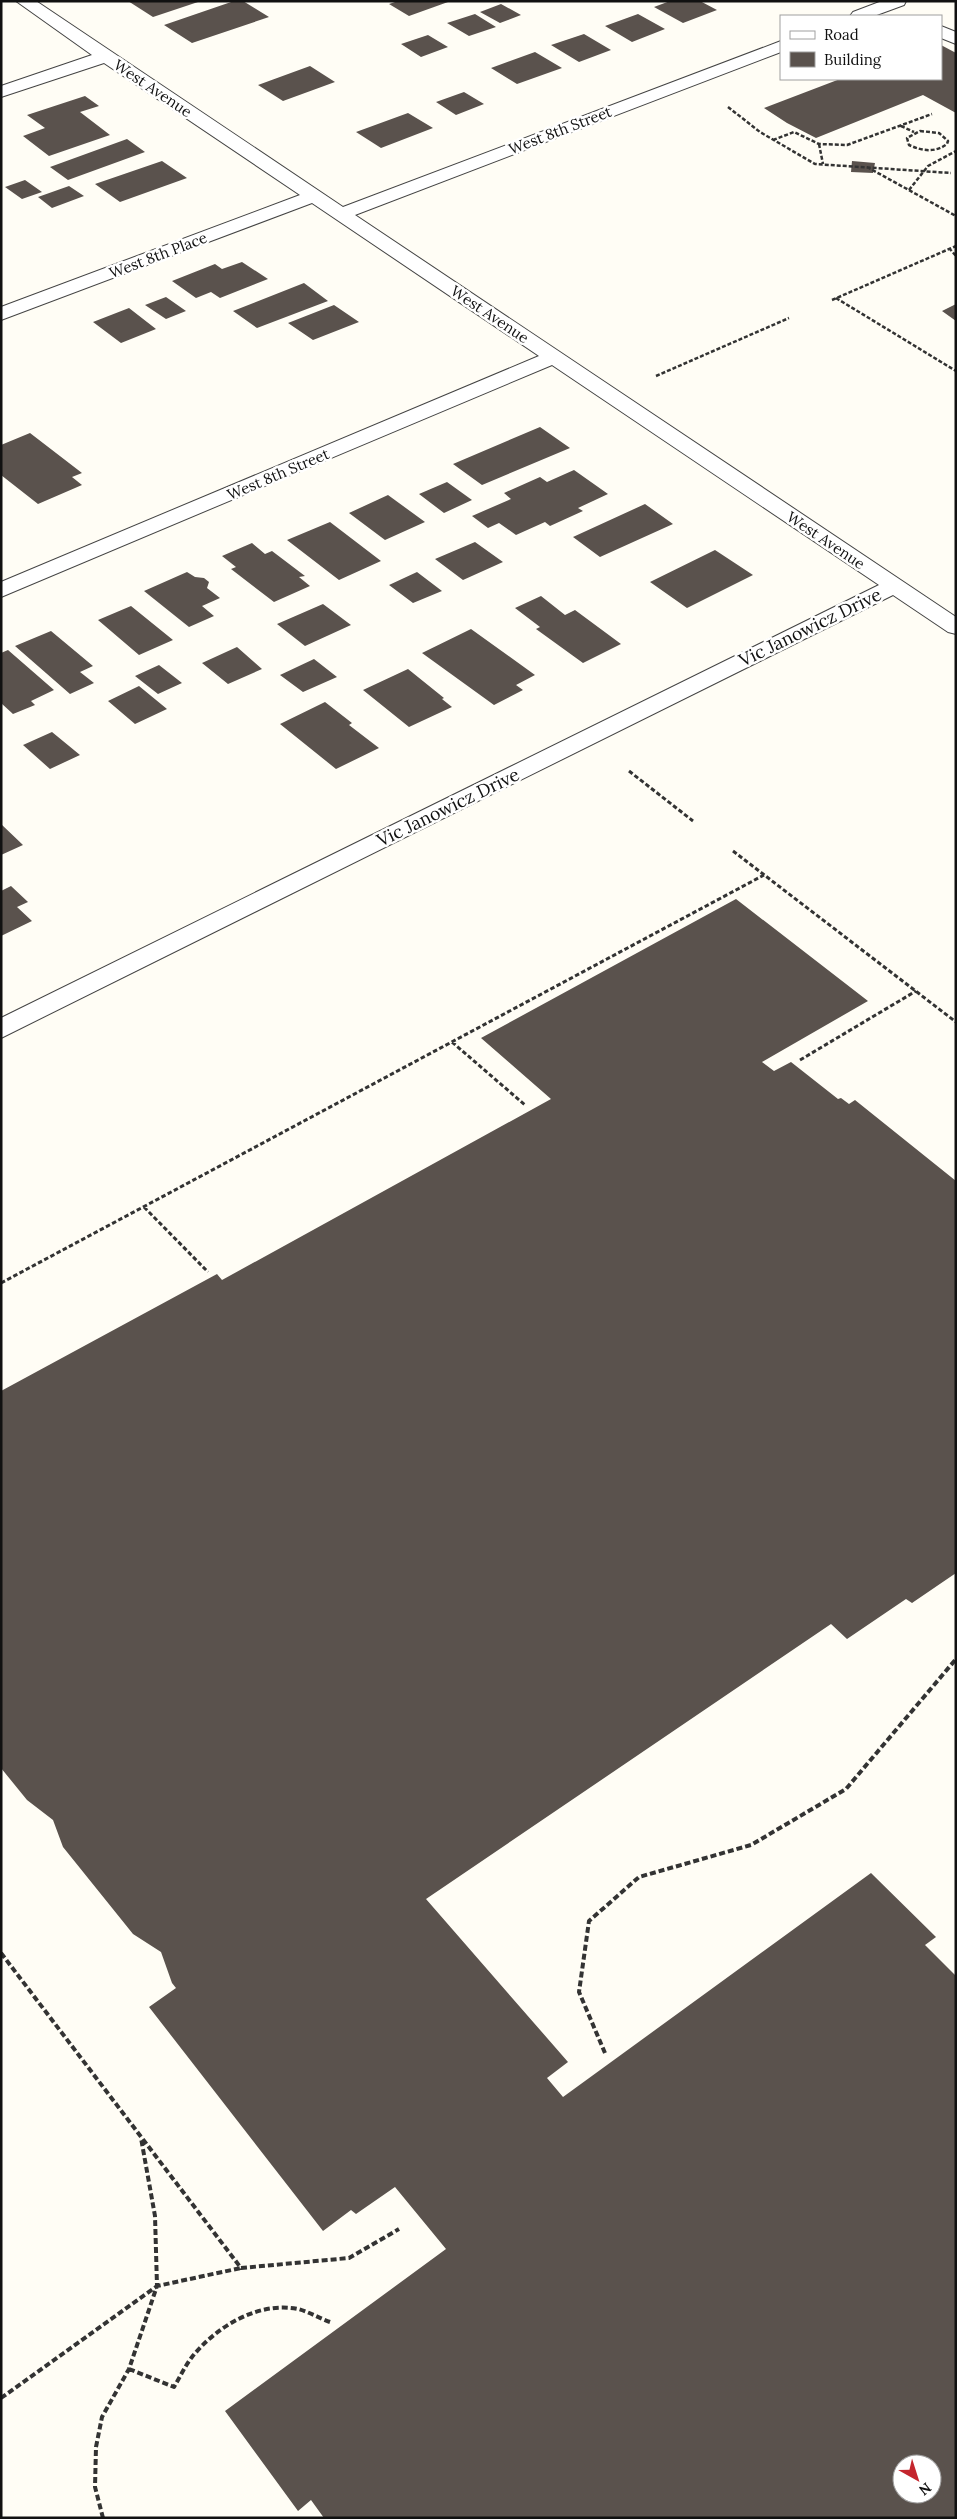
<svg xmlns="http://www.w3.org/2000/svg" width="957" height="2519" font-family="Lora,serif">
<style>
.building{fill:#5a524d;fill-rule:evenodd}
.lines{fill:none;stroke-linecap:round;stroke-linejoin:round}
.minor-casing{stroke:#444;stroke-width:2}
.path-far2{stroke:#333;stroke-width:2.5;stroke-dasharray:4 2;stroke-linecap:butt}
.path-far1{stroke:#333;stroke-width:3;stroke-dasharray:4.5 2.5;stroke-linecap:butt}
.path{stroke:#333;stroke-width:4;stroke-dasharray:6 3;stroke-linecap:butt}
.minor{fill:#fff;fill-rule:evenodd}
.labels{text-anchor:middle;dominant-baseline:central;stroke-width:5;stroke-linejoin:round;paint-order:stroke}
.far-street-label{font-size:15px;fill:#111;stroke:#fff}
.street-label{font-size:18px;fill:#111;stroke:#fff}
</style>
<rect width="100%" height="100%" fill="#fffdf5"/>
<path class="building" d="M 128,1 L 198,1 L 198,2 L 153,17 Z
M 234,1 L 243,1 L 269,17 L 192,43 L 164,25 Z
M 398,1 L 448,1 L 448,2 L 409,16 L 389,4 Z
M 670,1 L 700,1 L 717,10 L 683,23 L 654,7 Z
M 501,4 L 521,15 L 500,23 L 480,12 Z
M 475,14 L 496,27 L 469,36 L 447,23 Z
M 638,14 L 665,29 L 632,42 L 605,26 Z
M 584,34 L 611,50 L 579,62 L 551,45 Z
M 428,35 L 448,47 L 421,57 L 401,44 Z
M 941,45 L 956,53 L 956,113 L 923,95 L 816,138 L 787,123 L 764,108 L 840,79 L 941,79 Z
M 535,52 L 562,68 L 517,84 L 491,68 Z
M 310,66 L 335,82 L 283,101 L 258,85 Z
M 464,92 L 484,104 L 456,115 L 436,102 Z
M 85,96 L 99,106 L 80,112 L 110,135 L 49,156 L 23,136 L 45,128 L 27,115 Z
M 408,113 L 433,128 L 381,148 L 356,132 Z
M 127,139 L 145,152 L 68,180 L 50,167 Z
M 162,161 L 187,178 L 120,202 L 95,184 Z
M 852,161 L 875,163 L 873,173 L 851,172 Z
M 25,180 L 42,192 L 22,199 L 5,187 Z
M 69,186 L 84,196 L 52,208 L 38,197 Z
M 242,262 L 268,279 L 220,298 L 211,292 L 196,298 L 172,281 L 215,264 L 222,269 Z
M 304,283 L 328,301 L 257,328 L 233,311 Z
M 166,297 L 186,311 L 166,319 L 145,305 Z
M 956,304 L 956,321 L 942,311 Z
M 334,305 L 359,322 L 313,340 L 288,323 Z
M 129,308 L 156,329 L 121,343 L 93,322 Z
M 540,427 L 570,448 L 482,485 L 453,464 Z
M 30,433 L 82,473 L 72,477 L 82,485 L 38,504 L 1,475 L 1,445 Z
M 574,470 L 608,494 L 578,508 L 583,511 L 550,526 L 545,522 L 516,535 L 499,523 L 488,528 L 472,516 L 511,499 L 504,493 L 540,477 L 547,482 Z
M 447,482 L 472,500 L 444,513 L 419,494 Z
M 388,495 L 425,522 L 385,540 L 349,513 Z
M 645,504 L 673,524 L 600,557 L 573,537 Z
M 330,522 L 381,561 L 339,580 L 287,540 Z
M 475,542 L 503,562 L 463,580 L 435,559 Z
M 252,543 L 265,554 L 272,551 L 305,576 L 299,577 L 310,586 L 274,602 L 231,569 L 236,567 L 222,556 Z
M 715,550 L 753,575 L 687,608 L 650,582 Z
M 187,572 L 195,577 L 204,578 L 209,582 L 207,588 L 220,598 L 202,606 L 214,616 L 189,627 L 144,591 Z
M 417,572 L 442,591 L 413,603 L 389,585 Z
M 541,596 L 565,615 L 575,610 L 621,644 L 583,663 L 536,629 L 540,627 L 515,608 Z
M 323,604 L 351,625 L 305,646 L 277,624 Z
M 131,606 L 173,640 L 139,655 L 98,620 Z
M 471,629 L 535,675 L 516,685 L 523,690 L 494,705 L 422,653 Z
M 51,631 L 93,666 L 80,672 L 94,683 L 70,694 L 15,646 Z
M 237,647 L 262,669 L 228,684 L 202,663 Z
M 8,650 L 54,690 L 31,701 L 35,705 L 13,714 L 1,703 L 1,653 Z
M 314,659 L 337,677 L 303,692 L 280,675 Z
M 159,665 L 182,683 L 158,694 L 135,676 Z
M 408,669 L 444,698 L 442,699 L 452,707 L 409,727 L 363,690 Z
M 139,686 L 167,709 L 135,724 L 108,701 Z
M 325,702 L 352,723 L 349,725 L 379,748 L 336,769 L 280,724 Z
M 52,732 L 80,755 L 50,769 L 23,745 Z
M 1,824 L 23,845 L 1,855 Z
M 11,886 L 28,902 L 17,907 L 32,921 L 1,936 L 1,891 Z
M 736,899 L 868,1001 L 762,1062 L 774,1071 L 791,1062 L 838,1099 L 841,1098 L 849,1104 L 855,1100 L 956,1181 L 956,1573 L 912,1603 L 906,1599 L 847,1639 L 831,1624 L 426,1899 L 568,2062 L 547,2078 L 563,2097 L 871,1873 L 936,1937 L 925,1945 L 956,1976 L 956,2518 L 324,2518 L 311,2500 L 298,2511 L 225,2411 L 446,2249 L 395,2187 L 356,2214 L 351,2210 L 323,2231 L 149,2007 L 176,1988 L 172,1983 L 161,1952 L 133,1934 L 63,1847 L 53,1820 L 27,1800 L 1,1768 L 1,1391 L 217,1274 L 222,1280 L 551,1099 L 481,1038 ZM 902,2464 L 932,2464 L 932,2494 L 902,2494 Z"/>
<g class="lines">
<defs>
<path id="minor" d="M 16,1 L 36,1 L 343,207 L 781,41 L 781,52 L 355,215 L 956,617 L 956,634 L 948,632 L 893,595 L 1,1038 L 1,1018 L 879,585 L 552,365 L 1,597 L 1,582 L 539,356 L 312,203 L 1,320 L 1,307 L 300,195 L 104,63 L 1,97 L 1,86 L 92,55 Z
M 882,1 L 906,1 L 904,5 L 874,16 L 850,16 L 853,12 Z
M 941,26 L 956,32 L 956,44 L 941,38 Z"/>
</defs>
<use href="#minor" class="minor-casing"/>
<path class="path-far2" d="M 728,107 L 760,132 L 815,164 L 951,173
M 901,126 L 914,132
M 920,131 L 939,133 L 948,141 L 947,144 C 935,153 922,151 909,145 L 907,138 Z
M 773,140 L 794,132 L 819,144 L 847,145 L 932,114
M 819,144 L 823,164
M 867,167 L 956,216
M 909,190 L 928,166 L 956,151
M 949,248 L 956,256
M 836,298 L 956,371
M 832,300 L 956,246
M 656,376 L 789,318"/>
<path class="path-far1" d="M 629,771 L 693,821
M 733,851 L 956,1022
M 452,1042 L 525,1105
M 800,1060 L 916,991
M 144,1207 L 208,1272
M 1,1283 L 764,875"/>
<path class="path" d="M 1,1953 L 241,2268 L 349,2258 L 399,2229
M 605,2053 L 579,1992 L 589,1921 L 639,1877 L 751,1845 L 846,1789 L 956,1659
M 129,2369 L 174,2387 C 180,2377 185,2366 192,2357 C 216,2327 258,2301 298,2309 C 309,2312 319,2318 330,2322
M 1,2398 L 157,2286 L 155,2216 L 141,2138
M 103,2518 L 95,2487 L 96,2447 L 102,2417 L 129,2369 L 157,2286 L 241,2268"/>
<use href="#minor" class="minor"/>
</g>
<g class="labels">
<g class="far-street-label">
<text transform="translate(153 88) rotate(34)">West Avenue</text>
<text transform="translate(560 130) rotate(-21)">West 8th Street</text>
<text transform="translate(158 255) rotate(-21)">West 8th Place</text>
<text transform="translate(490 314) rotate(34)">West Avenue</text>
<text transform="translate(278 474) rotate(-23)">West 8th Street</text>
<text transform="translate(826 540) rotate(34)">West Avenue</text>
</g>
<g class="street-label">
<text transform="translate(810 627) rotate(-26)">Vic Janowicz Drive</text>
<text transform="translate(448 807) rotate(-26)">Vic Janowicz Drive</text>
</g>
</g>
<rect width="957" height="2519" fill="none" stroke="#111111" stroke-width="5"/>
<rect x="780" y="15" width="162" height="65" fill="#ffffff" stroke="#a0a0a0"/>
<rect x="790" y="31" width="25" height="8" fill="#ffffff" stroke="#a0a0a0"/>
<text x="824" y="40" font-size="15" fill="#111111">Road</text>
<rect x="790" y="52" width="25" height="15" fill="#5a524d" stroke="#a0a0a0"/>
<text x="824" y="65" font-size="15" fill="#111111">Building</text>
<g transform="translate(917 2479) rotate(141)"><circle r="24" fill="#ffffff" stroke="#a0a0a0"/>
<path d="M0-4L9 19L0 12L-9 19Z" fill="#c4262e"/>
<text y="-8" font-size="14" font-weight="bold" text-anchor="middle" fill="#111111">N</text>
</g>
</svg>
